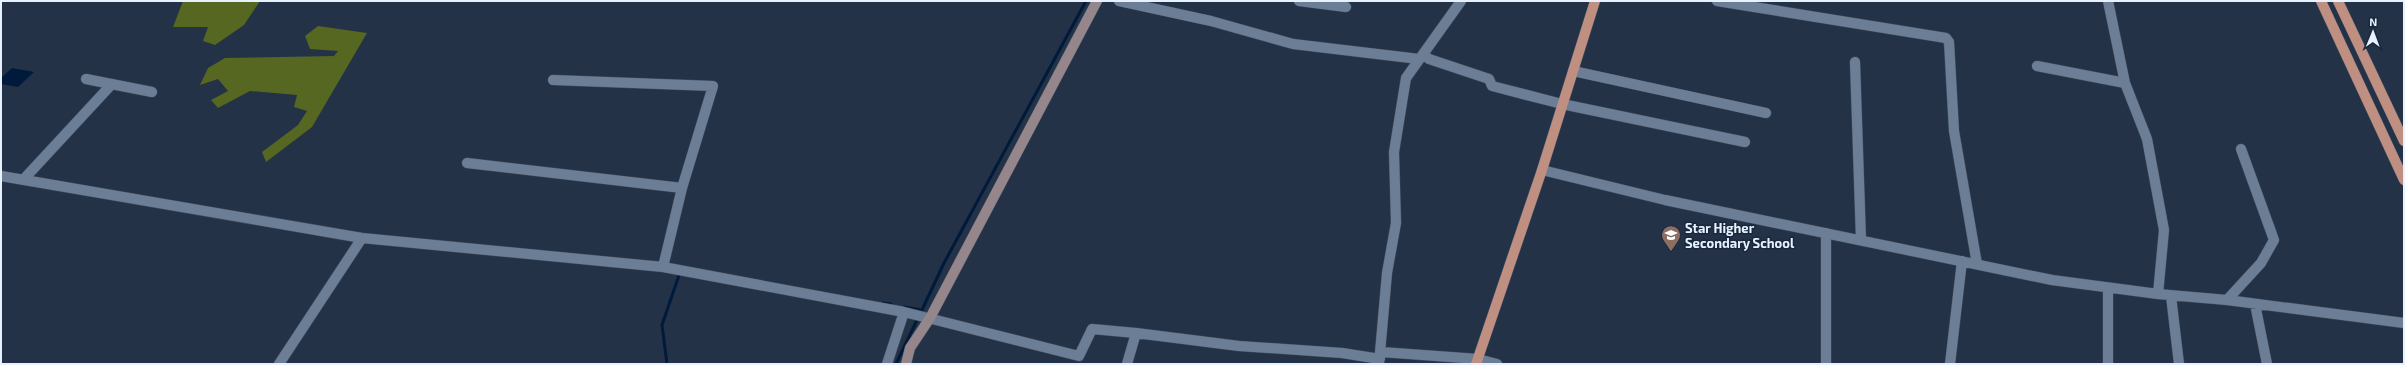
<svg xmlns="http://www.w3.org/2000/svg" width="2405" height="365" font-family="'Exo 2',sans-serif">
<style>
.forest{fill:#556721}
.water{fill:#001a3b}
.lines{fill:none;stroke-linecap:round;stroke-linejoin:round}
.stream{stroke:#001a3b;stroke-width:3}
.street-casing{stroke:#404e5f;stroke-width:11}
.secondary-casing{stroke:#404e5f;stroke-width:11}
.primary-casing{stroke:#404e5f;stroke-width:11}
.street{stroke:#6c7e96;stroke-width:10}
.secondary{stroke:#95868c;stroke-width:10}
.primary{stroke:#bf8f82;stroke-width:10}
.labels{text-anchor:middle;dominant-baseline:central;stroke-width:3;stroke-linejoin:round;paint-order:stroke}
.poi-label{font-size:13px;font-weight:bold;fill:#e7f1ff;stroke:#19283c;text-anchor:start}
</style>
<rect width="100%" height="100%" fill="#233247"/>
<path class="forest" d="M 183,1 L 260,1 L 244,25 L 215,45 L 203,41 L 208,27 L 173,27 Z
M 318,26 L 367,33 L 312,127 L 266,162 L 262,152 L 298,125 L 307,111 L 294,107 L 297,95 L 250,91 L 218,108 L 211,100 L 228,91 L 218,79 L 200,85 L 208,68 L 225,58 L 334,56 L 338,51 L 310,49 L 305,36 Z"/>
<path class="water" d="M 12,68 L 34,72 L 18,87 L 1,84 L 1,78 Z"/>
<g class="lines">
<path class="stream" d="M 883,303 L 891,304
M 904,307 L 922,310 L 944,263 L 1086,1
M 667,364 L 662,325 L 679,275
M 896,364 L 917,320"/>
<defs>
<path id="street" d="M 1119,1 L 1211,21 L 1293,44 L 1419,59
M 1299,1 L 1346,7
M 1717,1 L 1946,38 L 1949,42 L 1954,131 L 1977,264
M 1424,55 L 1429,59 L 1489,79 L 1492,86 L 1562,104 L 1745,142
M 1855,62 L 1861,240
M 2037,66 L 2125,83
M 1573,71 L 1766,113
M 86,79 L 152,92
M 553,80 L 713,86 L 682,188 L 663,267
M 467,163 L 682,188
M 1542,170 L 1665,200 L 2052,280 L 2158,294 L 2164,230 L 2147,139 L 2125,83 L 2108,1
M 1,176 L 362,238 L 663,267 L 904,312 L 1079,356 L 1092,329 L 1136,333
M 23,180 L 111,85
M 1826,233 L 1826,364
M 2108,289 L 2108,364
M 2158,294 L 2227,300 L 2404,323
M 2171,296 L 2179,364
M 2227,300 L 2261,263 L 2274,240 L 2241,149
M 2255,304 L 2267,364
M 1381,352 L 1478,359 L 1497,364
M 279,364 L 362,238
M 887,364 L 904,312
M 1127,364 L 1136,333 L 1239,346 L 1342,353 L 1380,359
M 1379,364 L 1387,273 L 1396,223 L 1394,152 L 1406,78 L 1461,1
M 1950,364 L 1962,261"/>
<path id="secondary" d="M 906,364 L 910,348 L 930,318 L 1097,1"/>
<path id="primary" d="M 2321,1 L 2404,180
M 2338,1 L 2404,141
M 1476,364 L 1542,170 L 1595,1"/>
</defs>
<use href="#street" class="street-casing"/>
<use href="#secondary" class="secondary-casing"/>
<use href="#primary" class="primary-casing"/>
<use href="#street" class="street"/>
<use href="#secondary" class="secondary"/>
<use href="#primary" class="primary"/>
</g>
<defs>
<symbol id="school-pin" viewBox="-11 -11 22 30"><path d="M0 17L-7.5 6A9.5 9.5 0 1 1 7.5 6Z" fill="#8d6e63" stroke="#19283c"/><path d="M0-5L7-2L0 1L-7-2ZM-4 1L0 2.5L4 1V4Q0 6-4 4Z" fill="#fff"/></symbol>
</defs>
<g fill-rule="evenodd">
<use href="#school-pin" x="1660" y="224" width="22" height="30"/>
</g>
<g class="labels">
<g class="poi-label">
<text x="1685" y="228">Star Higher<tspan x="1685" dy="15">Secondary School</tspan></text>
</g>
</g>
<rect width="2405" height="365" fill="none" stroke="#e7f1ff" stroke-width="4"/>
<g transform="translate(2373 32) rotate(1)" stroke="#19283c" stroke-width="3" paint-order="stroke">
<path d="M0-3L7 15L0 10L-7 15Z" fill="#e7f1ff"/>
<text y="-6" font-size="11" font-weight="bold" text-anchor="middle" fill="#e7f1ff">N</text>
</g>
</svg>
